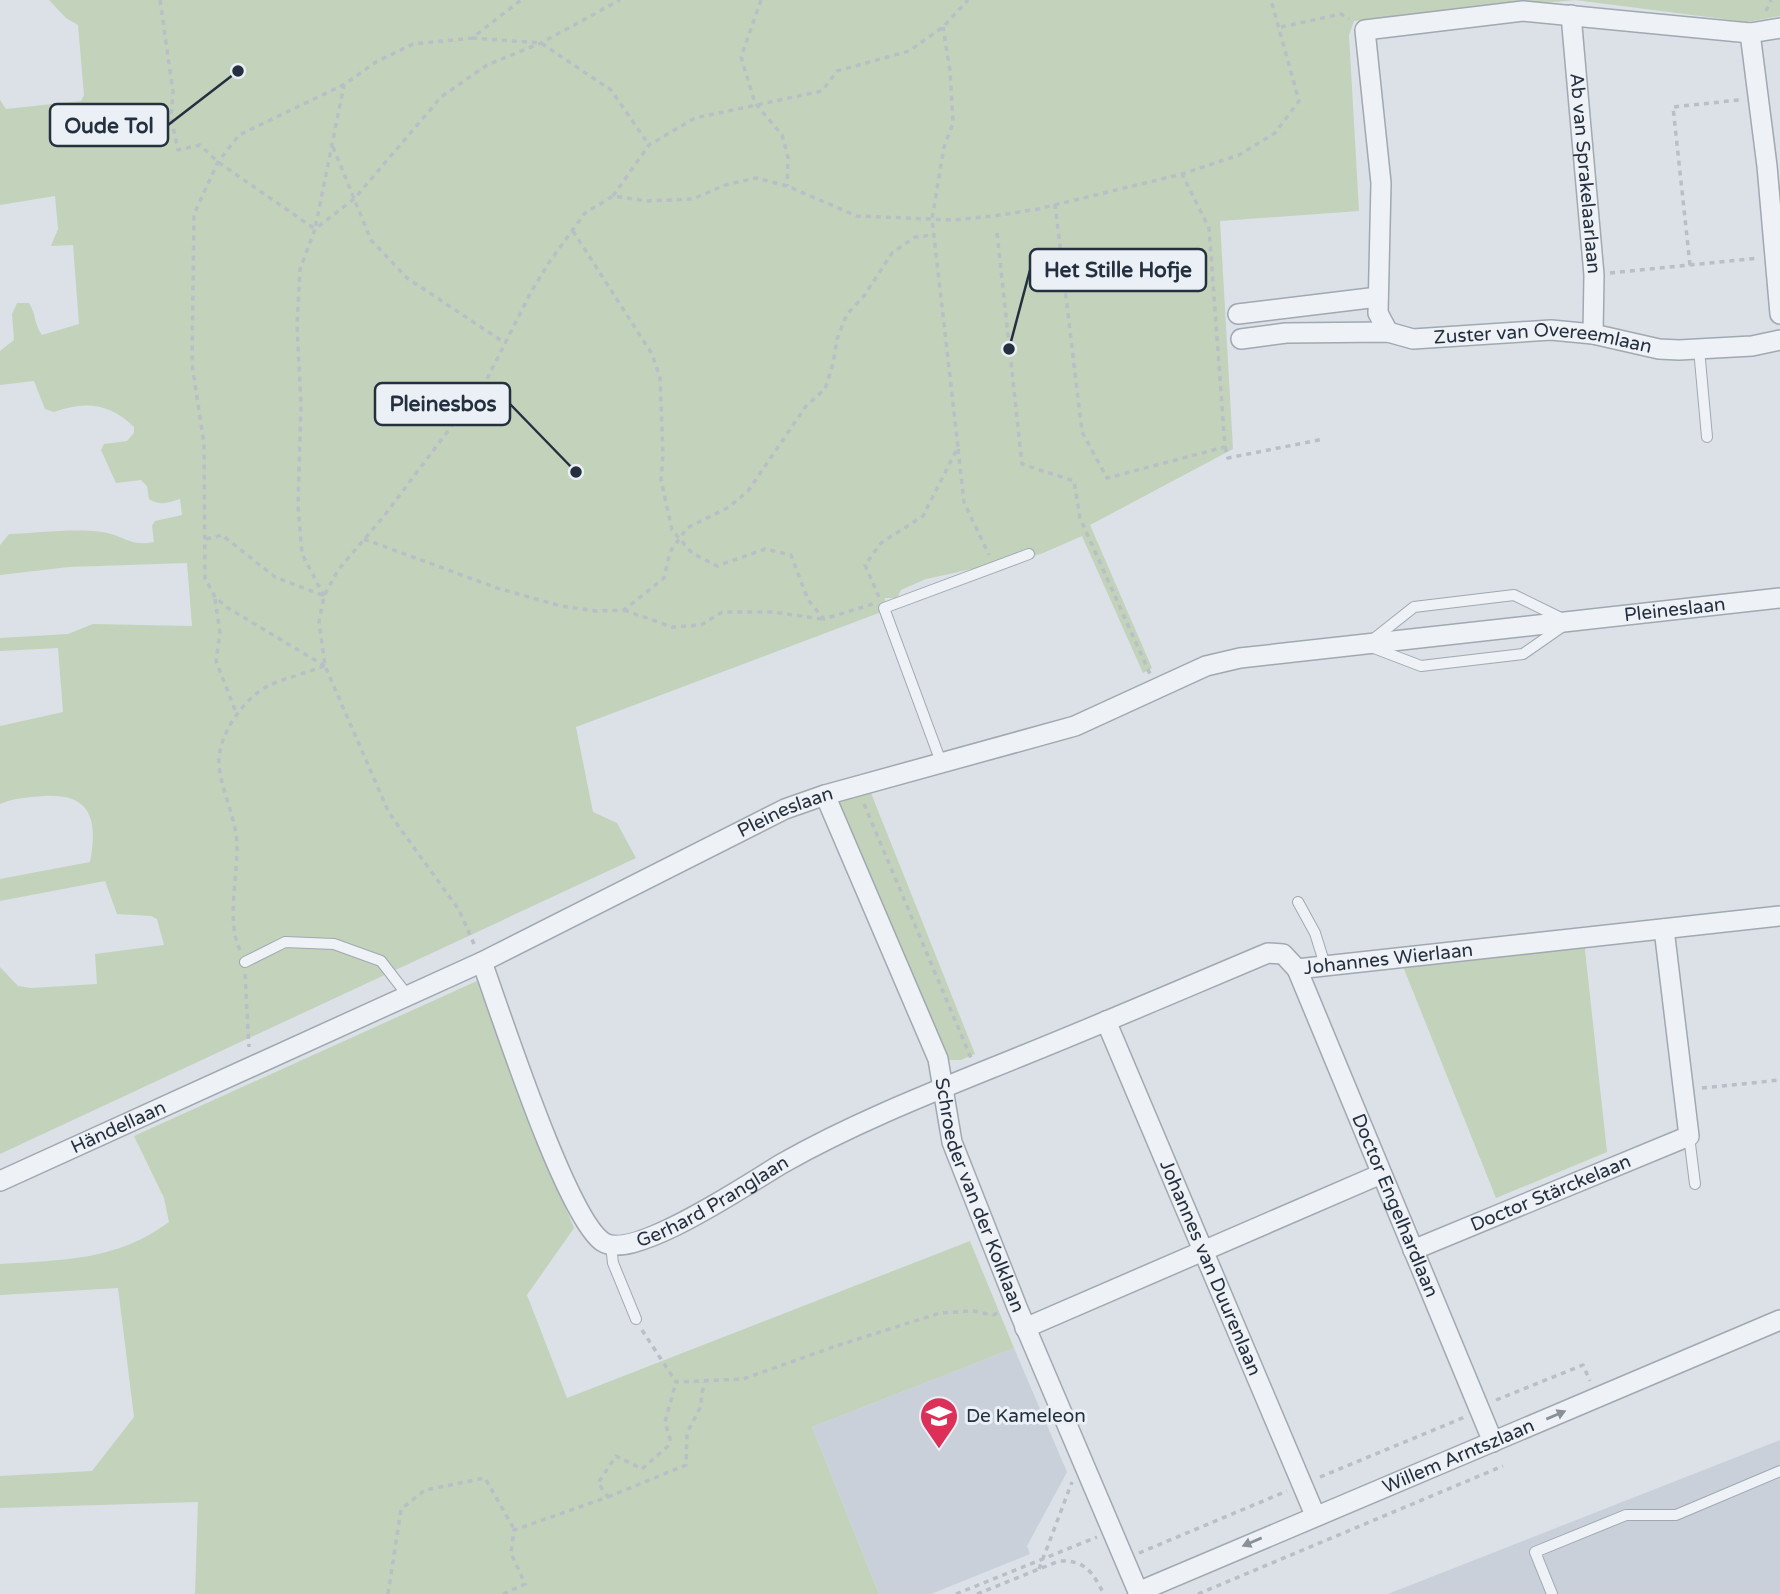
<svg xmlns="http://www.w3.org/2000/svg" width="1780" height="1594" font-family="'Varela Round',sans-serif">
<style>
.built{fill:#c9d0da}
.green{fill:#c3d2bb}
.lines{fill:none;stroke-linecap:round;stroke-linejoin:round}
.lane-casing{stroke:#a0a8b1;stroke-width:12}
.street-casing{stroke:#a0a8b1;stroke-width:22}
.path{stroke:#b9bfc6;stroke-width:3.5;stroke-dasharray:5 5;stroke-linecap:butt}
.lane{stroke:#eef1f5;stroke-width:10}
.street{stroke:#eef1f5;stroke-width:19}
.oneway{fill:#89909a}
.labels{text-anchor:middle;dominant-baseline:central;stroke-width:6;stroke-linejoin:round;paint-order:stroke}
.street-label{font-size:19px;fill:#24303f;stroke:#eaf0f5}
.poi-label{font-size:19px;fill:#24303f;stroke:#eaf0f5;text-anchor:start}
.leader{fill:none;stroke:#24303f;stroke-width:2.5}
.callout-dot{fill:#24303f;stroke:#eaf0f5;stroke-width:2.5}
.callout{fill:#eaf0f5;stroke:#24303f;stroke-width:2.5}
.callout-label{font-size:21px;text-anchor:middle;font-weight:bold;fill:#24303f}
</style>
<rect width="100%" height="100%" fill="#dbe1e7"/>
<path class="built" d="M 1014,1348 L 1067,1472 L 1027,1546 L 1030,1554 L 931,1594 L 879,1594 L 812,1427 Z
M 1780,1440 L 1780,1594 L 1388,1594 Z"/>
<path class="green" d="M 49,0 L 1780,0 L 1780,16 L 1747,22 L 1575,0 L 1354,21 L 1349,35 L 1359,211 L 1220,221 L 1233,449 L 1090,525 L 1152,668 L 1143,673 L 1082,536 L 1041,554 L 926,579 L 901,590 L 897,598 L 885,598 L 884,611 L 576,727 L 593,812 L 617,823 L 636,858 L 0,1154 L 0,967 L 18,986 L 31,988 L 97,984 L 95,954 L 164,945 L 157,919 L 151,916 L 117,914 L 105,881 L 0,901 L 0,879 L 90,862 C 98,821 92,793 44,796 C 29,797 14,798 0,804 L 0,726 L 63,712 L 58,648 L 0,651 L 0,638 L 68,634 L 93,624 L 192,626 L 187,563 L 69,567 L 0,575 L 0,545 L 9,534 C 39,533 72,528 102,532 C 124,535 129,547 154,542 L 152,526 L 155,521 L 182,515 L 180,499 C 168,503 160,506 149,499 L 147,486 L 141,480 L 116,483 L 101,450 L 104,444 L 127,441 L 134,433 L 134,427 C 111,404 86,400 54,412 L 45,409 L 34,381 L 0,385 L 0,351 L 14,340 L 12,314 L 17,303 L 29,303 C 36,314 34,324 42,335 L 79,324 L 73,245 L 51,246 L 58,229 L 55,196 L 0,205 L 0,100 L 6,109 L 81,101 L 84,95 L 78,25 L 66,18 Z
M 869,788 L 975,1054 L 961,1060 L 949,1060 L 941,1047 L 840,805 L 840,797 Z
M 1584,941 L 1607,1152 L 1496,1198 L 1402,964 Z
M 477,981 L 520,1098 L 574,1228 L 527,1295 L 567,1398 L 970,1241 L 1014,1348 L 812,1427 L 879,1594 L 195,1594 L 198,1502 L 0,1508 L 0,1476 L 92,1471 L 134,1417 L 118,1288 L 0,1295 L 0,1264 C 62,1260 117,1261 169,1222 L 164,1198 L 134,1136 Z"/>
<g class="lines">
<defs>
<path id="lane" d="M 1699,349 L 1707,437
M 1514,595 L 1569,622 L 1523,654 L 1421,666 L 1366,645 L 1414,607 Z
M 941,762 L 884,608 L 1029,554
M 1298,902 L 1315,933 L 1325,965
M 245,962 L 285,942 L 334,944 L 381,961 L 408,996
M 1689,1136 L 1695,1184
M 611,1245 L 613,1263 L 636,1319
M 1552,1594 L 1535,1552 L 1626,1515 L 1676,1515 L 1780,1471"/>
<g id="street">
<path id="s1" d="M 1571,15 L 1594,275 L 1593,334"/>
<path d="M 1750,33 L 1767,166 L 1780,314"/>
<path d="M 1238,314 L 1378,297"/>
<path d="M 1388,332 L 1378,313 L 1381,183 L 1365,30 L 1523,11 L 1750,33 L 1780,28"/>
<path id="s2" d="M 1241,339 L 1286,333 L 1388,332 L 1413,339 L 1551,330 L 1593,334 L 1659,349 L 1679,350 L 1752,346 L 1780,340"/>
<path id="s3" d="M 825,795 L 938,1059 L 952,1142 L 1017,1307 L 1139,1594"/>
<path id="s4" d="M 482,962 C 501,1014 566,1217 603,1242 C 634,1262 752,1181 783,1163 C 859,1120 943,1088 1024,1055 C 1106,1022 1187,987 1268,953 L 1283,954 L 1297,969 L 1780,916"/>
<path id="s5" d="M 1297,969 L 1493,1442"/>
<path id="s6" d="M 1106,1021 L 1315,1515"/>
<path id="s7" d="M 0,1181 L 482,962 L 785,809 L 825,795 L 1075,726 L 1206,666 L 1240,658 L 1780,598"/>
<path id="s8" d="M 1413,1250 L 1689,1136 L 1664,929"/>
<path d="M 1025,1328 L 1381,1174"/>
<path id="s9" d="M 1138,1592 L 1780,1320"/>
</g>
</defs>
<use href="#lane" class="lane-casing"/>
<use href="#street" class="street-casing"/>
<path class="path" d="M 160,0 L 173,92 L 171,118 L 178,150 L 200,145 L 218,162 L 315,229 L 344,85
M 761,0 L 741,57 L 755,103 L 782,135 L 788,157 L 787,186
M 1766,11 L 1771,0
M 1281,27 L 1341,14 L 1349,19
M 472,38 L 541,43 L 611,90 L 649,145
M 333,147 L 371,240 L 407,278 L 505,343
M 613,196 L 649,145 L 695,118 L 822,91 L 837,71 L 909,51 L 943,27 L 968,0
M 1055,204 L 1082,432 L 1107,478 L 1225,447 L 1209,228 L 1182,174
M 573,231 L 652,354 L 660,378 L 663,455 L 661,480 L 672,530 L 692,553 L 717,566 L 765,549 L 791,555 L 808,600 L 824,619 L 873,604
M 997,233 L 1022,464 L 1074,481 L 1080,518 L 1150,674
M 1690,265 L 1673,107 L 1739,100
M 1610,273 L 1759,258
M 1225,447 L 1228,458 L 1324,439
M 958,449 L 964,502 L 989,555
M 206,539 L 222,535 L 275,577 L 322,595
M 364,539 L 497,588 L 561,606 L 596,611 L 624,610 L 664,578 L 670,552 L 687,528 L 729,507 L 748,491 L 806,406 L 825,389 L 833,364 L 837,339 L 847,314 L 864,296 L 892,253 L 915,237 L 934,235
M 324,596 L 302,554 L 298,506 L 301,405 L 297,325 L 300,269 L 315,229 L 355,198 L 441,97 L 487,65 L 541,43 L 620,0
M 879,597 L 865,565 L 881,543 L 923,516 L 958,447 L 932,219 L 944,147 L 953,123 L 950,71 L 943,27
M 215,599 L 220,633 L 216,661 L 237,715
M 624,610 L 672,627 L 701,625 L 722,612 L 773,612 L 822,619
M 325,666 L 228,608 L 215,597 L 205,578 L 204,444 L 192,364 L 194,214 L 218,162 L 239,135 L 345,84 L 376,62 L 413,44 L 472,38 L 521,0
M 864,804 L 971,1058
M 474,944 L 459,910 L 389,813 L 325,666 L 319,622 L 324,596 L 338,570 L 384,516 L 487,379 L 531,292 L 550,261 L 585,213 L 613,196 L 647,201 L 693,199 L 725,185 L 756,178 L 787,186 L 857,216 L 953,220 L 994,216 L 1038,209 L 1182,174 L 1239,155 L 1275,133 L 1299,101 L 1271,0
M 240,950 C 226,922 238,875 237,844 C 236,817 221,791 219,765 C 217,736 243,699 268,686 C 285,678 306,673 324,666
M 245,974 L 249,1047
M 1702,1088 L 1780,1080
M 642,1330 L 676,1382 L 743,1379 L 839,1345 L 940,1313 L 973,1311 L 993,1315 L 1000,1312
M 1496,1400 L 1583,1365 L 1590,1381
M 1320,1477 L 1465,1417
M 608,1497 L 686,1465 L 687,1433 L 700,1408 L 704,1382
M 1139,1553 L 1287,1491
M 1039,1569 L 1072,1482
M 388,1594 L 401,1509 L 425,1490 L 485,1478 L 514,1529
M 503,1594 L 525,1584 L 511,1553 L 514,1530 L 608,1497 L 598,1483 L 616,1456 L 642,1469 L 668,1446 L 670,1439 L 665,1422 L 676,1382
M 956,1594 L 1097,1537
M 977,1594 L 1059,1561 C 1086,1560 1092,1572 1104,1594
M 1198,1594 L 1503,1466"/>
<use href="#lane" class="lane"/>
<use href="#street" class="street"/>
</g>
<defs><path id="oneway-solid" d="M-6-.8H1V-3.2L6.5 0L1 3.2V.8H-6Z" transform="scale(1.75)"/></defs>
<g class="oneway">
<use href="#oneway-solid" transform="translate(1556 1415) rotate(-23)"/>
<use href="#oneway-solid" transform="translate(1252 1542) rotate(157)"/>
</g>
<defs>
<symbol id="school-pin" viewBox="-11 -11 22 30"><path d="M0 17L-7.5 6A9.5 9.5 0 1 1 7.5 6Z" fill="#dc3058" stroke="#eaf0f5"/><path d="M0-5L7-2L0 1L-7-2ZM-4 1L0 2.5L4 1V4Q0 6-4 4Z" fill="#fff"/></symbol>
</defs>
<g fill-rule="evenodd">
<use href="#school-pin" x="917" y="1394" width="44" height="60"/>
</g>
<g class="labels">
<g class="street-label">
<text stroke="none"><textPath href="#s1" startOffset="159">Ab van Sprakelaarlaan</textPath></text>
<text stroke="none"><textPath href="#s2" startOffset="304">Zuster van Overeemlaan</textPath></text>
<text stroke="none"><textPath href="#s7" startOffset="1787">Pleineslaan</textPath></text>
<text stroke="none"><textPath href="#s7" startOffset="868">Pleineslaan</textPath></text>
<text stroke="none"><textPath href="#s4" startOffset="1164">Johannes Wierlaan</textPath></text>
<text stroke="none"><textPath href="#s7" startOffset="130">Händellaan</textPath></text>
<text stroke="none"><textPath href="#s8" startOffset="149">Doctor Stärckelaan</textPath></text>
<text stroke="none"><textPath href="#s3" startOffset="430">Schroeder van der Kolklaan</textPath></text>
<text stroke="none"><textPath href="#s4" startOffset="427">Gerhard Pranglaan</textPath></text>
<text stroke="none"><textPath href="#s5" startOffset="256">Doctor Engelhardlaan</textPath></text>
<text stroke="none"><textPath href="#s6" startOffset="268">Johannes van Duurenlaan</textPath></text>
<text stroke="none"><textPath href="#s9" startOffset="348">Willem Arntszlaan</textPath></text>
</g>
<g class="poi-label">
<text x="966" y="1416">De Kameleon</text>
</g>
</g>
<path class="leader" d="M238 71L168 125M1009 349L1030 270M576 472L510 404"/>
<g class="callout-dot">
<circle cx="238" cy="71" r="7"/>
<circle cx="1009" cy="349" r="7"/>
<circle cx="576" cy="472" r="7"/>
</g>
<g class="callout">
<rect x="50" y="104" width="118" height="42" rx="7"/>
<rect x="1030" y="249" width="176" height="42" rx="7"/>
<rect x="375" y="383" width="135" height="42" rx="7"/>
</g>
<g class="callout-label">
<text x="109" y="133">Oude Tol</text>
<text x="1118" y="277">Het Stille Hofje</text>
<text x="443" y="411">Pleinesbos</text>
</g>
</svg>
